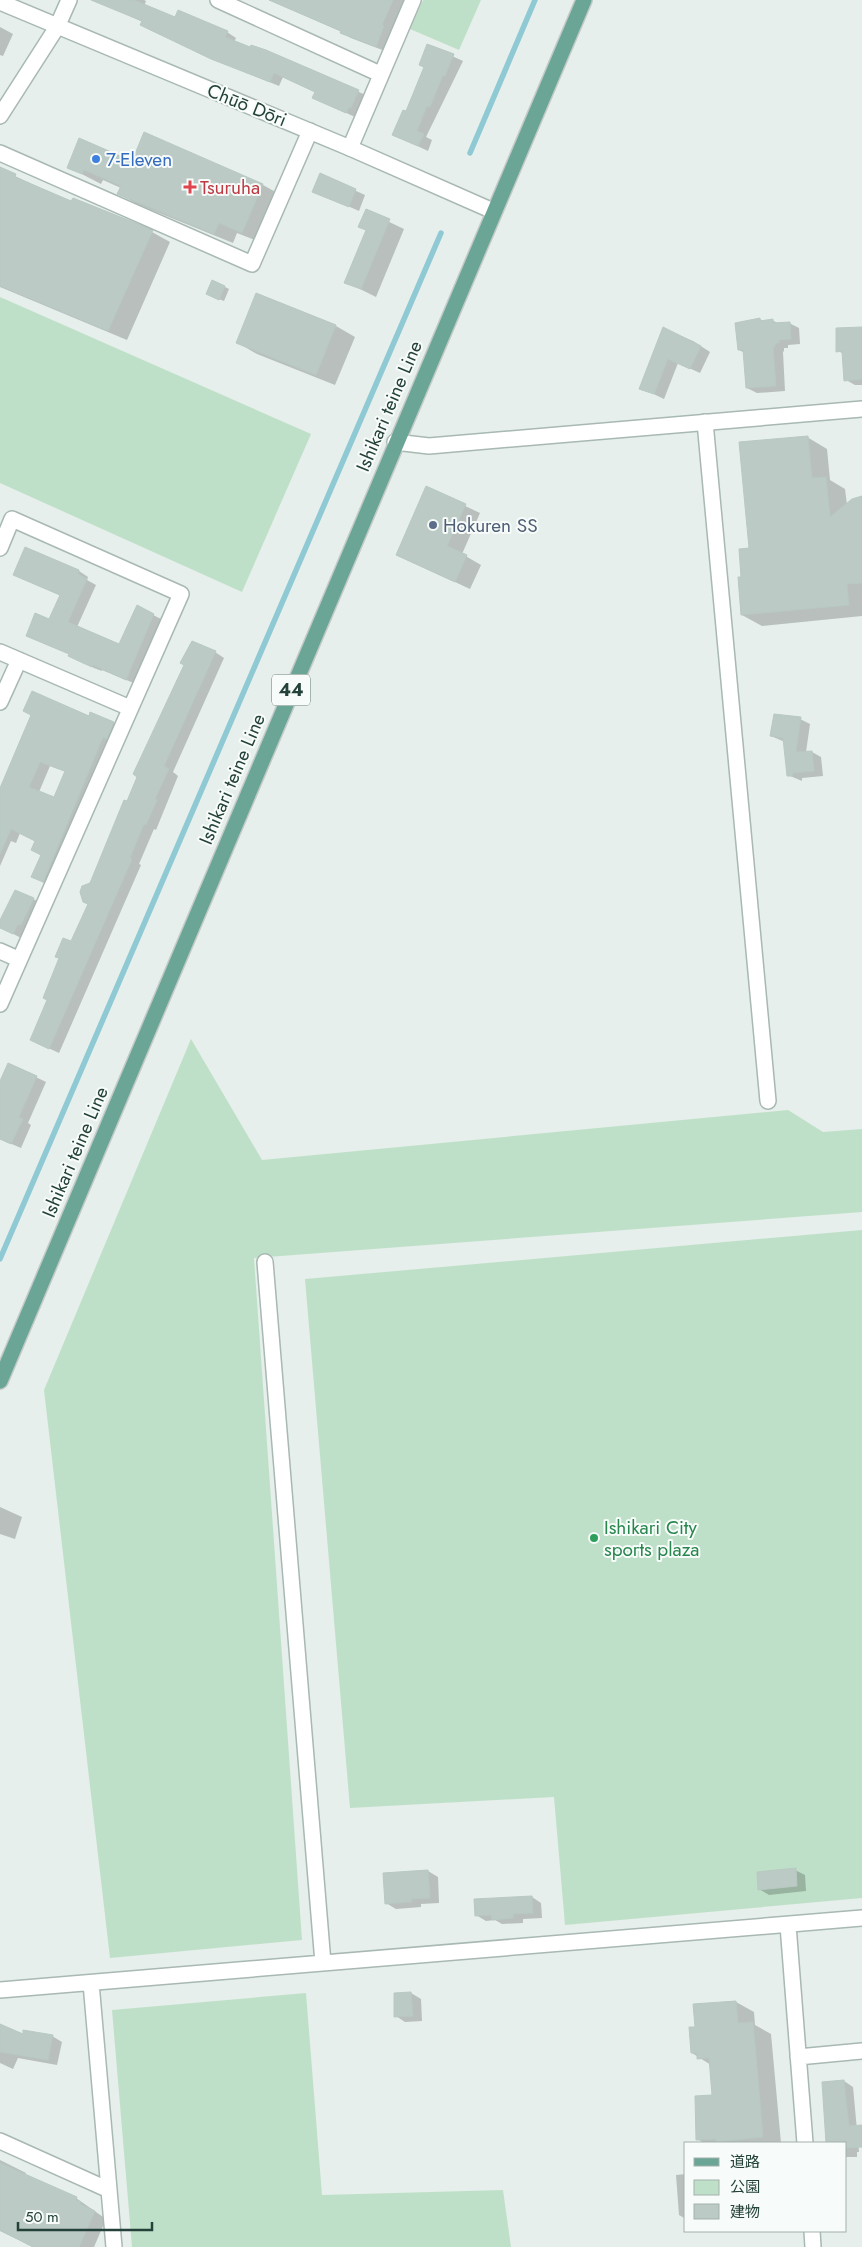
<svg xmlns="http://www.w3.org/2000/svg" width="862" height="2247" font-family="Jost,'Noto Sans JP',sans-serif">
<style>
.green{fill:#bfe0c8}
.shadow{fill:#0003;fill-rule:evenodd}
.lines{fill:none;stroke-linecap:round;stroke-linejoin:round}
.stream{stroke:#8ec9d4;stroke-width:5.5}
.building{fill:#bbcac4;stroke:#b8c9c2;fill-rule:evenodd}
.minor-casing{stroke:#a8b8b2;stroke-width:18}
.tertiary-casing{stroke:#a8b8b2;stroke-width:18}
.primary-casing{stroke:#c2cac8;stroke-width:18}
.minor{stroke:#fff;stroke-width:15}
.tertiary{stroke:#fff;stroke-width:15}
.primary{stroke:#6aa596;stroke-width:15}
.shop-dot{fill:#3f7fe0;stroke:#f7fbf9;stroke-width:2}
.health-dot{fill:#e0444e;stroke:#f7fbf9;stroke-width:2}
.service-dot{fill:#5c6f8a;stroke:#f7fbf9;stroke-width:2}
.leisure-dot{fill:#2e9e5b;stroke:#f7fbf9;stroke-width:2}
.labels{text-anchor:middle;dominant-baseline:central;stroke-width:4;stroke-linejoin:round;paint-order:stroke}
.shield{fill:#f7fbf9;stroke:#637a73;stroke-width:1}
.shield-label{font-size:18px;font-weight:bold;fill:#24423a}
.street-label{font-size:19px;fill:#24423a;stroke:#f7fbf9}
.shop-label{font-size:19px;fill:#366cbe;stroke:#f7fbf9;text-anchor:start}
.health-label{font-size:19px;fill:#be3a42;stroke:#f7fbf9;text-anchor:start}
.service-label{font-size:19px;fill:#4e5e75;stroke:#f7fbf9;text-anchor:start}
.leisure-label{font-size:19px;fill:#27864d;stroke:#f7fbf9;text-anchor:start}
</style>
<rect width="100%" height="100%" fill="#e6efeb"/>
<path class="green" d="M 423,0 L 481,0 L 459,50 L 410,29 Z
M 0,297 L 311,434 L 242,592 L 0,483 Z
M 191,1039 L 262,1160 L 788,1110 L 823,1132 L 862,1129 L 862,1212 L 254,1258 L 302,1940 L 110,1958 L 44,1390 Z
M 862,1230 L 862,1898 L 565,1925 L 554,1797 L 350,1808 L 305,1279 Z
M 306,1993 L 322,2195 L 503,2190 L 511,2247 L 132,2247 L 112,2010 Z"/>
<path class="shadow" d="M 115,0 L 144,0 L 146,1 L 144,6 L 176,19 L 227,32 L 236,38 L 234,42 L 251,49 L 266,51 L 368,96 L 355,117 L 314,98 L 316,92 L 283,77 L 279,86 L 201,54 L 181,43 L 150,30 L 142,25 L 143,22 L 112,8 Z
M 269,0 L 405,0 L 391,31 L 393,32 L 385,51 L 351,38 L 342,32 Z
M 0,27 L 13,34 L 3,56 L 0,55 Z
M 428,45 L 463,61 L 426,137 L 432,140 L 428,151 L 394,135 L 407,113 L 426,68 Z
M 132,162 L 263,185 L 281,195 L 260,242 L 237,233 L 233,243 L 137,204 L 119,194 L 121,188 L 103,180 L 101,184 L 68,167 Z
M 0,169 L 72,203 L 152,232 L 170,242 L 127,340 L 0,287 Z
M 321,175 L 365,195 L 359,211 L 314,191 Z
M 366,211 L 404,229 L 376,297 L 346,282 L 367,230 Z
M 213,281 L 229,289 L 224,301 L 211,296 Z
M 257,295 L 336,326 L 355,337 L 335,385 L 257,354 L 238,343 Z
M 760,319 L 763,321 L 772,320 L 779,324 L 789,323 L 799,328 L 800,344 L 788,345 L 788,348 L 784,348 L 784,351 L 783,352 L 785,391 L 757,393 L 747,388 L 745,353 L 739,350 Z
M 862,328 L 862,385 L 855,385 L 846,380 L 844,354 L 838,351 Z
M 664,329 L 693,341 L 710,352 L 700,373 L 678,363 L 664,399 L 641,388 Z
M 807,437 L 827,449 L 830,480 L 845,489 L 847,505 L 862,499 L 862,616 L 762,626 L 742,615 L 743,578 L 750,550 Z
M 427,488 L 480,513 L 462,554 L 481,565 L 470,589 L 397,555 Z
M 26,548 L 79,571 L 88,577 L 87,580 L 96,585 L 77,627 L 119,646 L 137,607 L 163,620 L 136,684 L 102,670 L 102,671 L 94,668 L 70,654 L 28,635 L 50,621 L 61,596 L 15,574 Z
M 215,652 L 224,658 L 173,772 L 178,776 L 156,830 L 154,829 L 139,864 L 141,865 L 59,1053 L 31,1040 L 89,904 L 91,884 L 127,802 Z
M 32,715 L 89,718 L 114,723 L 123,728 L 53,887 L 42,882 L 42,855 L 37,841 L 20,833 L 16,843 L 11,841 L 0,866 L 0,792 ZM 50,766 L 66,772 L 55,798 L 39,792 Z
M 800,719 L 810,724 L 806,752 L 812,752 L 821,757 L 823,776 L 802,778 L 802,781 L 788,775 L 785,742 L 771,736 Z
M 33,899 L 43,904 L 23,939 L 0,927 L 0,923 Z
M 9,1064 L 46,1082 L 28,1123 L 31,1125 L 21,1148 L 0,1139 L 0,1095 Z
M 0,1507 L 22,1517 L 15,1539 L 0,1534 Z
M 795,1870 L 805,1875 L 806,1891 L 769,1895 L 759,1889 Z
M 428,1871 L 438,1877 L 439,1903 L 421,1904 L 421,1907 L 396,1909 L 386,1903 L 384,1874 Z
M 532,1897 L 541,1903 L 542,1918 L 523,1919 L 523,1923 L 502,1924 L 495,1920 L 486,1921 L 476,1915 Z
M 411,1993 L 421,1999 L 422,2021 L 405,2022 L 396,2016 L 395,1994 Z
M 736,2002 L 754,2012 L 755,2025 L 771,2034 L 781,2143 L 704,2143 L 697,2139 L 714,2096 L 711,2065 L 692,2053 L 696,2028 Z
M 0,2025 L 23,2036 L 52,2036 L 62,2042 L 57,2065 L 18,2058 L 13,2069 L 0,2063 Z
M 844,2081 L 853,2087 L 859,2152 L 857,2152 L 857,2157 L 846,2157 L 846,2143 L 827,2143 L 825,2117 Z
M 0,2160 L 26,2173 L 25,2176 L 76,2198 L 106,2219 L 94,2247 L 33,2247 L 0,2231 Z
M 686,2174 L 686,2219 L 679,2215 L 676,2175 Z"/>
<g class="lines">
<path class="stream" d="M 470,153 L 535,0
M 0,1259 L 441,233"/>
</g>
<path class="building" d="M 91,0 L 134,0 L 175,17 L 178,10 L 228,31 L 225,37 L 250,47 L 251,45 L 266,50 L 359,90 L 351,108 L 349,107 L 346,113 L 312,98 L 315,92 L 274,73 L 270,82 L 211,59 L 140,25 L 142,21 Z
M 269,0 L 393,0 L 382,25 L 384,26 L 376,47 L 340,33 L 341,31 Z
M 427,44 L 454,54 L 445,76 L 443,75 L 430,107 L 427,106 L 417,131 L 424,134 L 418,146 L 392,135 L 403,110 L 406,111 L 424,67 L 419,65 Z
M 144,132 L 263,184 L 242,233 L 219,223 L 214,234 L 117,194 L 121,186 L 84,170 L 82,174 L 67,168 L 79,138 L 132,161 Z
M 0,167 L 16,174 L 15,177 L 71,201 L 73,198 L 153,230 L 108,331 L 0,286 Z
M 320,173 L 356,189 L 349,207 L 312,192 Z
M 366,209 L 390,219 L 361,289 L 344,283 L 366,230 L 358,227 Z
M 212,280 L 225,286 L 219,300 L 206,294 Z
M 256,293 L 336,325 L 316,375 L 236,343 Z
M 760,318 L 760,321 L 773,319 L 773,323 L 790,322 L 791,339 L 779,340 L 779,343 L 775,343 L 775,347 L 773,347 L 776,386 L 746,388 L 743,350 L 738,350 L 735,323 Z
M 663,327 L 701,346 L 690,369 L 668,359 L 654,394 L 639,389 Z
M 862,327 L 862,379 L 844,381 L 842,351 L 836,352 L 836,328 Z
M 808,436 L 812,478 L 826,477 L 830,517 L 852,499 L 862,496 L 862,583 L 847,584 L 849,605 L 741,615 L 738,577 L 741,577 L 739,549 L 749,548 L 739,442 Z
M 426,486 L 466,504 L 447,546 L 467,555 L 455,582 L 396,555 Z
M 25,547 L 79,570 L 78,574 L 87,579 L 68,622 L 119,644 L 137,605 L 154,614 L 126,680 L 93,665 L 92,667 L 83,663 L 68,656 L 69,654 L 26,636 L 35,613 L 49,619 L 60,595 L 13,575 Z
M 192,641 L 216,651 L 164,766 L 169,769 L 155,799 L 157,800 L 146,825 L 144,824 L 130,858 L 132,859 L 49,1049 L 30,1040 L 47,1000 L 43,998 L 59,958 L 55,957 L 63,938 L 71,941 L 88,904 L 83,902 L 80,892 L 82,886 L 90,883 L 124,800 L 127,801 L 137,777 L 133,774 L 184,665 L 180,663 Z
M 32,691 L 89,716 L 90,712 L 114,722 L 107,739 L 103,737 L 43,882 L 31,877 L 41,855 L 31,850 L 35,841 L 11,829 L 0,854 L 0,788 L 31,715 L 23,711 ZM 40,762 L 65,771 L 54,797 L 29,787 Z
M 774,714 L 801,717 L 796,752 L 812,751 L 814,771 L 793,773 L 792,776 L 787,776 L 783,738 L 770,736 Z
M 15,890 L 34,898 L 21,925 L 18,924 L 13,934 L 0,928 L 0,920 Z
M 8,1063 L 37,1076 L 19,1117 L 23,1119 L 11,1144 L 0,1139 L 0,1081 Z
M 796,1868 L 797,1886 L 758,1890 L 757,1872 Z
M 428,1870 L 430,1898 L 411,1899 L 412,1902 L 385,1904 L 383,1873 Z
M 532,1896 L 533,1913 L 513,1914 L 513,1918 L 492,1920 L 491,1915 L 475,1916 L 474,1899 Z
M 411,1992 L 413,2016 L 394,2017 L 394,1993 Z
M 736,2001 L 738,2023 L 753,2022 L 763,2137 L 716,2142 L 716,2139 L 696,2140 L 695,2096 L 712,2095 L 709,2058 L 697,2059 L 697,2053 L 691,2053 L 689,2027 L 695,2027 L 693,2004 Z
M 0,2024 L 23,2034 L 23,2030 L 53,2035 L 48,2060 L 0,2052 Z
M 844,2080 L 849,2126 L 862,2125 L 862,2147 L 846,2148 L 846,2143 L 826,2143 L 822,2082 Z
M 0,2163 L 77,2197 L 76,2200 L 81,2202 L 80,2204 L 95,2211 L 79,2247 L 33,2247 L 0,2230 Z"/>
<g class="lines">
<defs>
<path id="minor" d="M 218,0 L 380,74
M 0,116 L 57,27
M 350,148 L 413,0
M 0,153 L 252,264 L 310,131
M 705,422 L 768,1101
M 0,548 L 12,519 L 181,594 L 0,1004
M 0,652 L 130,708
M 0,702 L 19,660
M 0,951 L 18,959
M 265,1262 L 323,1963
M 788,1925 L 805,2143
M 91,1983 L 114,2247
M 0,1990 L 862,1918
M 798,2057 L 862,2051
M 0,2141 L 109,2190
M 812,2231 L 813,2247"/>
<path id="tertiary" d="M 0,2 L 350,148 L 493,211
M 57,27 L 69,0
M 395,442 L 429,446 L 862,409"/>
<path id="primary" d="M 0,1381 L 584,0"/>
</defs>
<use href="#minor" class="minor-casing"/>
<use href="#tertiary" class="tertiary-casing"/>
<use href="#primary" class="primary-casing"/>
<use href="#minor" class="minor"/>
<use href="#tertiary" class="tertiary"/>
<use href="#primary" class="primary"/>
</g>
<circle class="shop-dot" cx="96" cy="159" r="5"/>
<path class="health-dot" d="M187.5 179.5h5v5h5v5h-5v5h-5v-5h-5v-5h5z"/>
<circle class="service-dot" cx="433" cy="525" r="5"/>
<circle class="leisure-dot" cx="594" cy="1538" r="5"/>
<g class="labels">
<rect class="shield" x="272" y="674.5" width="38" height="31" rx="4"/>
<g class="shield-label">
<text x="291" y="690">44</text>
</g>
<g class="street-label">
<text transform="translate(247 105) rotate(22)">Chūō Dōri</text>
<text transform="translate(389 406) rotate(-67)">Ishikari teine Line</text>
<text transform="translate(232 779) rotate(-67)">Ishikari teine Line</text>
<text transform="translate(75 1152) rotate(-67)">Ishikari teine Line</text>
</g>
<g class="shop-label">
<text x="106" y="159">7-Eleven</text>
</g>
<g class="health-label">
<text x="200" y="187">Tsuruha</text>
</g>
<g class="service-label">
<text x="443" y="525">Hokuren SS</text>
</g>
<g class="leisure-label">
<text x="604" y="1527">Ishikari City<tspan x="604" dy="22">sports plaza</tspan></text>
</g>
</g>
<rect x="684" y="2142" width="162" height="90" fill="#f7fbf9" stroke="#a3b1ad"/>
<rect x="694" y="2158" width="25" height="8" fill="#6aa596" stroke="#a3b1ad"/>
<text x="730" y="2167" font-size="15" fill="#24423a">道路</text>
<rect x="694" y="2180" width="25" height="15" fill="#bfe0c8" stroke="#a3b1ad"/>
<text x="730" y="2192" font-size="15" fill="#24423a">公園</text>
<rect x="694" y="2204" width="25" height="15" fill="#bbcac4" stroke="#a3b1ad"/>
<text x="730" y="2217" font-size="15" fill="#24423a">建物</text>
<path d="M18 2222v8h134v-8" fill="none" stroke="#24423a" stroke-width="2.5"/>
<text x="25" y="2222" font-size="15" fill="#24423a" stroke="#f7fbf9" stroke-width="4" paint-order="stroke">50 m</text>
</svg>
